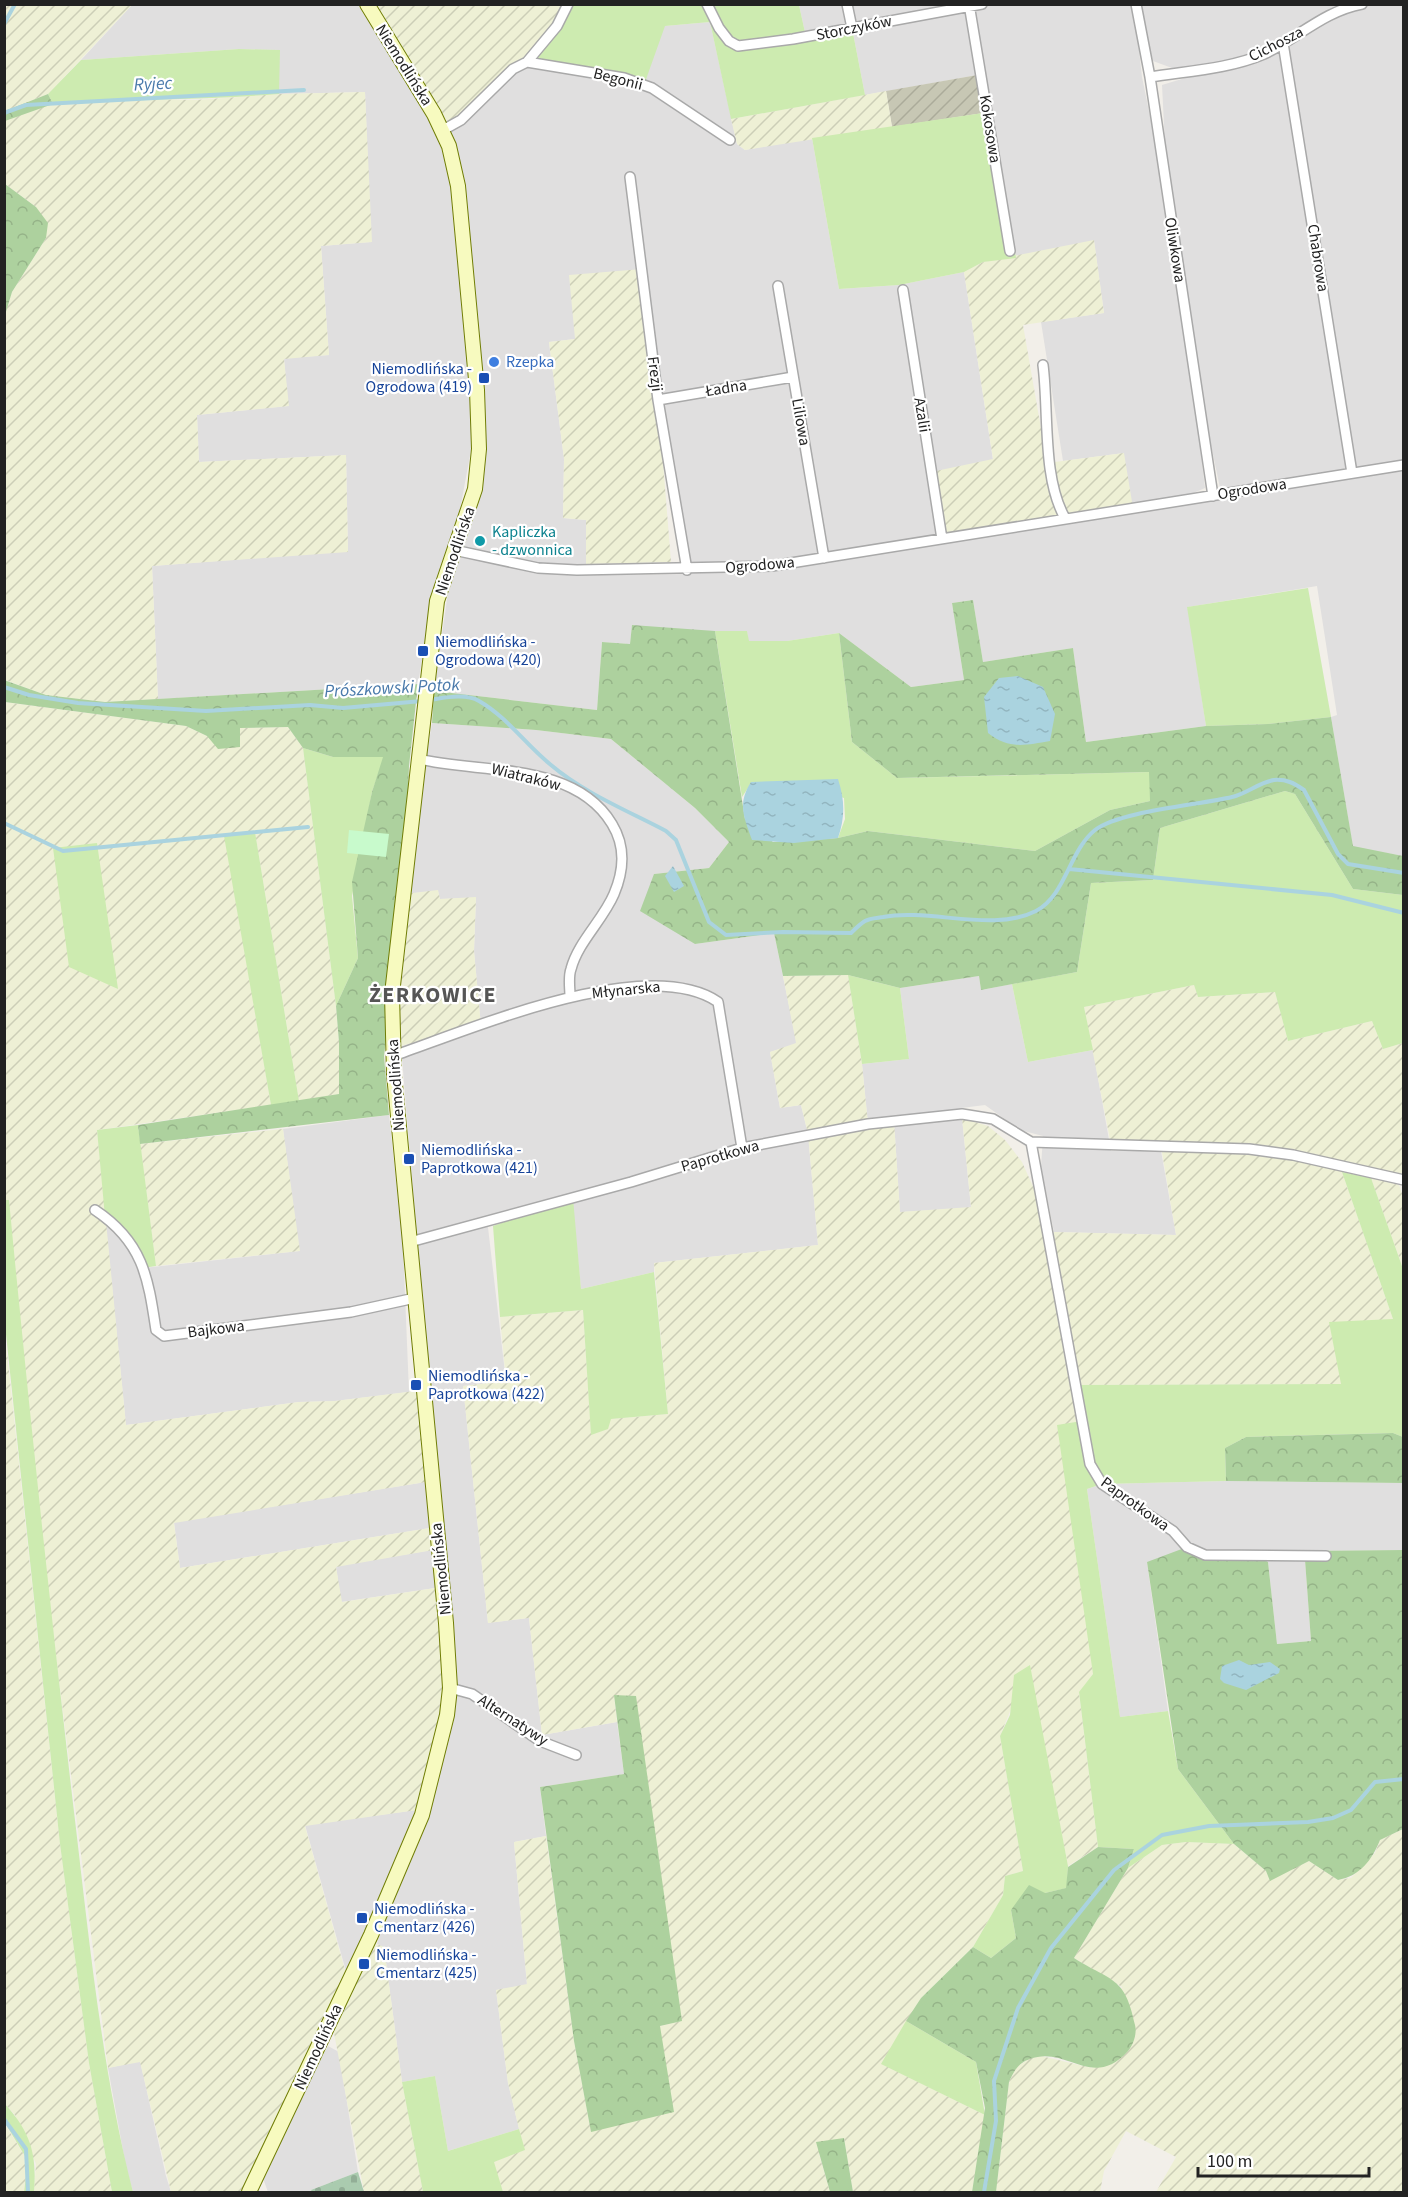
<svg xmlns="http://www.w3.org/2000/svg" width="1408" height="2197" font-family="'Source Sans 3',sans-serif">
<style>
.residential{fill:#e0dfdf;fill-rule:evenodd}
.construction{fill:url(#construction-furrows)}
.farmland{fill:url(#farmland-furrows)}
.grass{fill:#cdebb0}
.forest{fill:url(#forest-crowns)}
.cemetery{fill:url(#cemetery-stones)}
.park{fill:#c8facc}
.water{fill:url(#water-ripples)}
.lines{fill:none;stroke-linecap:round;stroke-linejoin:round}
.stream{stroke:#aad3df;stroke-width:4}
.minor-casing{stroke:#a9a9a9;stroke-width:12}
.secondary-casing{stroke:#707d05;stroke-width:16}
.minor{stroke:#fff;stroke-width:9}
.secondary{stroke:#f7fabf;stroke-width:14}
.shop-dot{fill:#3f7fe0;stroke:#fff;stroke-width:2}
.transit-dot{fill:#1a4fb4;stroke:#fff;stroke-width:2}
.culture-dot{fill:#0f9aa8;stroke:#fff;stroke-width:2}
.labels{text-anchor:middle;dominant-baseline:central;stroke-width:4.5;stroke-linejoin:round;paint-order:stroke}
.street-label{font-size:16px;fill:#222;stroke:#fff}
.shop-label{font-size:16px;fill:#366cbe;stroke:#fff;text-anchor:start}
.transit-label{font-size:16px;fill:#164399;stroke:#fff;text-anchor:start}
.culture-label{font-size:16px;fill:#0d838f;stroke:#fff;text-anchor:start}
.water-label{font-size:18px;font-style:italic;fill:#4a7aab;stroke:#fff}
.district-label{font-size:22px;font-weight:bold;letter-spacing:1.5px;fill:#555;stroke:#fff}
</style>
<defs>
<pattern id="construction-furrows" width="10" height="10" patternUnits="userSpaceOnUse" patternTransform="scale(1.5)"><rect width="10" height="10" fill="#c7c7b4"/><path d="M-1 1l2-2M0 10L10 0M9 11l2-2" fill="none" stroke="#abab9a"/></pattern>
<pattern id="farmland-furrows" width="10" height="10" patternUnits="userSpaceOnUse" patternTransform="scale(1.5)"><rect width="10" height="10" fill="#eef0d5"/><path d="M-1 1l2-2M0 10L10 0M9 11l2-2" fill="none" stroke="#ccceb7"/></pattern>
<pattern id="forest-crowns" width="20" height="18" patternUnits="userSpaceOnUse" patternTransform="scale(1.5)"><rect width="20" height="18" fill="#add19e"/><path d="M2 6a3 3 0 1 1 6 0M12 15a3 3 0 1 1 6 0" fill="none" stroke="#95b388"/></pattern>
<pattern id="cemetery-stones" width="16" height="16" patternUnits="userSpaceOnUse" patternTransform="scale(1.5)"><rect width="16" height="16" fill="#aacbaf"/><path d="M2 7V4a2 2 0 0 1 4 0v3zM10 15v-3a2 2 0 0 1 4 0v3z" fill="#92ae96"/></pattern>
<pattern id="water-ripples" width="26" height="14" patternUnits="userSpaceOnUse" patternTransform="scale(1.5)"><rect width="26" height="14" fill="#aad3df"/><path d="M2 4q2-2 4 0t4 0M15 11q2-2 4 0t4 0" fill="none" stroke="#92b5bf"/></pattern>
</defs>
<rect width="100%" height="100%" fill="#f2efe9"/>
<path class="residential" d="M 132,5 L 358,5 L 440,137 L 453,198 L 472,387 L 472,445 L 458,520 L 434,587 L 418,684 L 158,699 L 152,566 L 348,551 L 346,455 L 199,462 L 197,415 L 288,406 L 284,358 L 329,355 L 321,246 L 371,242 L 365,92 L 279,94 L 279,50 L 239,49 L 81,60 Z
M 799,5 L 1134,5 L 1142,77 L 1168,204 L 1162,85 L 1231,64 L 1172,68 L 1153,61 L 1138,5 L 1403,5 L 1403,856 L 1353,847 L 1331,717 L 1337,715 L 1317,586 L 1188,607 L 1206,726 L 1086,742 L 1073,648 L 983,662 L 973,600 L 952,603 L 964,680 L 911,687 L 839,633 L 787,641 L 748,641 L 747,631 L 692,631 L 632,626 L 630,644 L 602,642 L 597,710 L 434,691 L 454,550 L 475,489 L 464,237 L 443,130 L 513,69 L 665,26 L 710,22 L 737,144 L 745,150 L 812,138 L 839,289 L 899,285 L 964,272 L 993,460 L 942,538 L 1124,453 L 1063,461 L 1041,322 L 1104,313 L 1094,241 L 1016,258 L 983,74 L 865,95 L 852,28 L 806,37 ZM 1186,325 L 1220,488 L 1291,483 L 1212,501 L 1175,501 L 1205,488 ZM 575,339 L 658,400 L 690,574 L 586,575 L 586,520 L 563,518 L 564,459 L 549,342 Z
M 432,723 L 536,730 L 611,739 L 695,808 L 729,842 L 709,868 L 654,874 L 695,944 L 774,933 L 797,1044 L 770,1052 L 780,1108 L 801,1105 L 808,1134 L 818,1245 L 654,1263 L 654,1272 L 581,1289 L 572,1198 L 487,1219 L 506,1381 L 463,1386 L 488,1623 L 529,1618 L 542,1735 L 617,1722 L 624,1774 L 540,1787 L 546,1836 L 514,1842 L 527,1985 L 496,1990 L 508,2083 L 519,2129 L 448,2151 L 435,2076 L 402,2082 L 384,1947 L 377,1944 L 396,1880 L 349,1982 L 305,1825 L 424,1809 L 442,1587 L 341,1602 L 336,1566 L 438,1549 L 436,1527 L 180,1568 L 174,1522 L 432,1481 L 421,1288 L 402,1058 L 481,1026 L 474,951 L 476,898 L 440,899 L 438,891 L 404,894 Z
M 979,976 L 981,990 L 1012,984 L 1028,1062 L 1093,1050 L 1111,1151 L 1161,1151 L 1176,1235 L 1054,1232 L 1041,1167 L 1043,1136 L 1020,1130 L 985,1105 L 961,1108 L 971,1208 L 900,1212 L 894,1122 L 868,1124 L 862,1064 L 909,1059 L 900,988 Z
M 389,1115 L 403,1246 L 409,1392 L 335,1401 L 299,1402 L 126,1425 L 105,1217 L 143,1268 L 299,1251 L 283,1129 Z
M 1226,1481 L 1403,1483 L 1403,1550 L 1301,1551 L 1305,1560 L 1311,1641 L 1277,1644 L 1268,1562 L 1147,1562 L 1168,1711 L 1120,1717 L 1087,1489 L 1102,1484 Z
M 328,2046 L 339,2052 L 358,2172 L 311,2190 L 312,2192 L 268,2192 L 260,2170 Z
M 140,2061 L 166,2176 L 171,2192 L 133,2192 L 126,2167 L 108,2068 Z"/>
<path class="construction" d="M 983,74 L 990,112 L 892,127 L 886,91 Z"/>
<path class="farmland" d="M 5,5 L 132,5 L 48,94 L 5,111 Z
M 369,5 L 568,5 L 527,62 L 443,130 Z
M 886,91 L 892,127 L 745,150 L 737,144 L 731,119 Z
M 365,92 L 372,242 L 321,246 L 329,355 L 284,359 L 289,406 L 197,415 L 199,462 L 346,455 L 348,552 L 152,566 L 158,699 L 105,702 L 46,695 L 5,680 L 4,315 L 12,292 L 46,238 L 36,207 L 5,184 L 6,119 L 53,104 L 128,99 L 196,100 L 279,94 Z
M 1094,240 L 1104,313 L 1023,325 L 1047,463 L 1124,453 L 1133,508 L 942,539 L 931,472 L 993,459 L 964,272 L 983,262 Z
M 642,269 L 658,400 L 671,562 L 586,564 L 586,520 L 563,518 L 564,459 L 549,342 L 575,339 L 569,275 Z
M 4,702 L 186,726 L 207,736 L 239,728 L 288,727 L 303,748 L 336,1006 L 339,1042 L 339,1094 L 299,1101 L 255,832 L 225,836 L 271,1105 L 97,1130 L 126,1425 L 299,1402 L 335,1401 L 423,1390 L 432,1481 L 174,1523 L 180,1568 L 436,1527 L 439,1549 L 336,1567 L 342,1602 L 442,1587 L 450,1688 L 424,1809 L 305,1826 L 348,1981 L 356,1965 L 377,1944 L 384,1947 L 402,2082 L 423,2192 L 364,2192 L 334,2033 L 347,1984 L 318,2030 L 249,2192 L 171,2192 L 140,2062 L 108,2068 L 48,1593 L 19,1310 L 5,1311 Z
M 438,890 L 440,899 L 476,897 L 474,951 L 481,1026 L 400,1046 L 392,994 L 404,894 Z
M 848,975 L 862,1064 L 868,1124 L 894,1121 L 900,1212 L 971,1207 L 962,1118 L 988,1126 L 1005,1140 L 1022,1162 L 1035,1191 L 1055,1260 L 1054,1232 L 1176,1235 L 1160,1141 L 1110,1140 L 1084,1007 L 1194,985 L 1198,997 L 1275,992 L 1288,1041 L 1372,1021 L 1383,1049 L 1403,1043 L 1403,1174 L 1343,1161 L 1342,1172 L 1393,1319 L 1341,1384 L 1075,1385 L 1093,1674 L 1079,1693 L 1098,1847 L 1068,1866 L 1029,1665 L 1000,1736 L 1023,1871 L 1005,1876 L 1003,1895 L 973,1947 L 921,1998 L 882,2064 L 985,2115 L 972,2192 L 853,2192 L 844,2138 L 819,2154 L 830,2192 L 503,2192 L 493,2162 L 524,2150 L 508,2083 L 496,1990 L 527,1984 L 514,1842 L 546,1836 L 574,2041 L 591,2132 L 660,2026 L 681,2021 L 614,1695 L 617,1722 L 542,1735 L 529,1618 L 488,1623 L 463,1386 L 506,1381 L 500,1317 L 583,1310 L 591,1430 L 611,1419 L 668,1414 L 654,1263 L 818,1245 L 808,1134 L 801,1105 L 780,1108 L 770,1052 L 796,1043 L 783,976 Z
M 283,1129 L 300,1251 L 156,1266 L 140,1144 Z
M 1371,1178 L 1399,1185 L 1404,1199 L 1403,1269 Z
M 4,1325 L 60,1844 L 89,2063 L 112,2192 L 34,2192 L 36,2164 L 15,2115 L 5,2104 Z
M 1403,1829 L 1403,2192 L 1156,2192 L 1176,2157 L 1126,2131 L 1104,2171 L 1100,2192 L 996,2192 L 1009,2082 L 1016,2067 L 1029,2059 L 1041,2056 L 1092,2068 L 1122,1987 L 1074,1958 L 1128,1868 L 1162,1845 L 1186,1842 L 1234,1844 L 1266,1871 L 1270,1880 L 1309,1861 L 1338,1880 L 1351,1878 L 1375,1853 L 1380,1840 Z
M 4,2123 L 28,2161 L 24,2192 L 5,2192 Z"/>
<path class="grass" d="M 568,5 L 799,5 L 806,37 L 852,28 L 865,95 L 731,119 L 710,22 L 665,26 L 644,85 L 527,62 Z
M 239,49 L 280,50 L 279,94 C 204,100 129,99 53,104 L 48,94 L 81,60 Z
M 990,112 L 1016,258 L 983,262 L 964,272 L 899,285 L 839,289 L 812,138 Z
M 1308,588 L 1331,717 L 1268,724 L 1206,726 L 1187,607 Z
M 715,631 L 747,631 L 749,641 L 787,641 L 839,633 L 852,742 L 897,778 L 1150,772 L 1150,801 L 1110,810 L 1035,851 L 868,831 L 838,838 L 845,819 L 844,798 L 790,782 L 752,782 L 742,797 Z
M 303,748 L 333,757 L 384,757 L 372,792 L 352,896 L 358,958 L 336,1006 Z
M 1285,791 L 1295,794 L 1353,889 L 1403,895 L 1403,1043 L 1383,1049 L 1372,1021 L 1288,1041 L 1275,992 L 1198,997 L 1194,985 L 1084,1007 L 1093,1050 L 1028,1062 L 1012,984 L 1077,972 L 1091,883 L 1153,880 L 1160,828 Z
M 255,832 L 299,1101 L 271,1105 L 224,836 Z
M 97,843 L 118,989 L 69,967 L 53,848 Z
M 848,975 L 900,988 L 909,1059 L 862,1064 Z
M 138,1125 L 156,1266 L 143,1268 L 105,1217 L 97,1130 Z
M 1342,1172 L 1371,1178 L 1403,1269 L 1403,1437 L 1393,1433 L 1246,1437 L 1225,1448 L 1226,1481 L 1102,1484 L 1087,1489 L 1120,1717 L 1168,1711 L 1178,1769 L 1234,1844 L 1186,1842 L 1162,1845 L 1128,1868 L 1134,1849 L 1098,1847 L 1079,1692 L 1093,1674 L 1057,1425 L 1082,1421 L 1075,1385 L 1341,1384 L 1329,1322 L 1393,1319 Z
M 573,1198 L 581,1289 L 654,1272 L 668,1414 L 611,1419 L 608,1429 L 591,1435 L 583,1310 L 500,1317 L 493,1226 Z
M 5,1200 L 9,1200 C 28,1399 49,1597 72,1795 C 88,1927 100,2063 133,2192 L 112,2192 L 89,2063 L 60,1844 L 5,1325 Z
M 1030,1665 L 1068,1866 L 1067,1888 L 1045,1893 L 1011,1910 L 1016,1938 L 991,1958 L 973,1947 L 1003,1895 L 1005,1876 L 1023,1871 L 1000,1736 L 1010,1715 L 1014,1675 Z
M 906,2021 L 976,2062 L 985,2115 L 881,2064 Z
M 435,2076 L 448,2151 L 519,2129 L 525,2150 L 494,2162 L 503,2192 L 423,2192 L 402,2082 Z
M 5,2104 C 31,2133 37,2154 34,2192 L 24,2192 L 28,2161 L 5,2123 Z"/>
<path class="forest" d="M 48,94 L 53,104 L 5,121 L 5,111 Z
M 5,184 L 36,207 L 48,223 L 46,238 L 12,292 L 5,315 Z
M 973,600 L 983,662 L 1073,648 L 1086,742 L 1206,726 L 1268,724 L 1331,717 L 1353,846 L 1403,856 L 1403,895 L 1353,889 L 1295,794 L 1285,791 L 1160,828 L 1153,880 L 1091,883 L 1077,972 L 981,990 L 979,976 L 900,988 L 848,975 L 783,976 L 774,933 L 695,944 L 640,911 L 654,874 L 709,868 L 729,842 L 695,808 L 611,739 L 536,730 L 432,723 L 434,691 L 597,710 L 602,642 L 630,644 L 632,625 L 715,631 L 745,819 L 773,842 L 838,838 L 868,831 L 1035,851 L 1110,810 L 1150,801 L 1149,772 L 897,778 L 852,742 L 839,633 L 911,687 L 964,680 L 952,603 Z
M 4,680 L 46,695 L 105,702 L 418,684 L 409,766 L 404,894 L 384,1056 L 389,1115 L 140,1144 L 138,1125 L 339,1094 L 339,1042 L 336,1006 L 358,958 L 352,882 L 372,792 L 383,757 L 333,757 L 303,748 L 288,727 L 240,728 L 240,747 L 218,749 L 207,736 L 186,726 L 5,702 Z
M 1393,1433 L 1403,1437 L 1403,1483 L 1226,1481 L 1225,1448 L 1246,1437 Z
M 1187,1547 L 1198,1553 L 1261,1558 L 1268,1562 L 1277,1644 L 1311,1641 L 1305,1560 L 1301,1551 L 1403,1550 L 1403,1829 L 1380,1840 C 1372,1860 1360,1876 1338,1880 L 1309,1861 L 1270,1881 L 1266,1871 L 1234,1844 L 1178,1769 L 1147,1562 Z
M 614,1695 L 636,1696 L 682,2021 L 660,2026 L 674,2112 L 591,2132 L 574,2041 L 540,1787 L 624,1774 Z
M 1098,1847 L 1134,1849 L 1128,1868 L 1074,1958 C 1112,1982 1125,1976 1135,2025 C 1137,2033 1134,2044 1128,2051 C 1092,2091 1067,2045 1030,2059 C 1018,2063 1014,2071 1009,2082 L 996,2192 L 972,2192 L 985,2108 L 976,2062 L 906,2021 L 921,1998 L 973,1947 L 991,1958 L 1016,1938 L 1011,1910 L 1029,1885 L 1045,1893 L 1066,1888 L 1068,1867 Z
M 844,2138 L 853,2192 L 830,2192 L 816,2142 Z"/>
<path class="cemetery" d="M 358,2172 L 364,2192 L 312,2192 L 311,2190 Z"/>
<path class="park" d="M 349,830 L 389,834 L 386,857 L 347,853 Z"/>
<path class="water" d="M 1018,676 L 1043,687 L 1055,714 L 1050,741 C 1025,745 1010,750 988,733 L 984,697 L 999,678 Z
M 838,779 C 845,801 845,817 838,838 L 794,843 L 752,840 C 744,817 737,804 751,782 Z
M 673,866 L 684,886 L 674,892 L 665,876 Z
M 1239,1660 L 1249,1665 L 1270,1662 L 1280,1669 L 1279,1673 L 1246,1690 L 1224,1683 L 1220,1679 L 1222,1666 Z"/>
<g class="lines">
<path class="stream" d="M 4,24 L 15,4
M 4,113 L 26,105 L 304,90
M 4,687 L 29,695 L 78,703 L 206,711 L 310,705 L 343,708 L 422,701
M 429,700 C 444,698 465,693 479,701 C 507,717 526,745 551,765 C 584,793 628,811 666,831 L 676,840 L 709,922 L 726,935 L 783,932 L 851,933 C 855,929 860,924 865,921 C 870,918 877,918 883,917 C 930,908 993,933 1036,911 C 1066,895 1069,851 1095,830 C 1120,811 1199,805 1232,797 C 1246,794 1260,782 1274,780 C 1286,779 1294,783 1304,790 L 1338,854 L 1348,864 L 1404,873
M 4,823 L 63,851 L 308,827
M 1069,869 L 1332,895 L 1404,913
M 4,2119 L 26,2149 L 28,2192
M 984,2192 L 996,2121 L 994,2081 L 1018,2008 L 1051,1948 L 1114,1870 L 1162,1835 L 1209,1826 L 1308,1822 L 1333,1818 L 1351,1810 L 1375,1782 L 1404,1779"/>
<defs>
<path id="minor" d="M 707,4 L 719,28 L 729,41 L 738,46 L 793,39 L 982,4
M 847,4 L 852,28
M 969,4 L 1010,251
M 1136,4 L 1150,77 L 1213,496
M 1283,43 L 1352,473
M 527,62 L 624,78 L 652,88 L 730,140
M 1150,77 C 1187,71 1229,69 1264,54 C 1298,38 1324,11 1362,4
M 443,130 L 461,120 L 513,69 L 527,62 L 557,26 L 568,4
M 630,177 L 658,400 L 687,570
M 778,286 L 824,558
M 903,290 L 942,539
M 1043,365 C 1049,412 1042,478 1065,518
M 658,400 L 793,377
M 454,550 L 538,568 L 577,570 L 772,566 L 1404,465
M 419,759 C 481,774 574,761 612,824 C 626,847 624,870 614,894 C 603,920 578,942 571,969 C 568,977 570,988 570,996
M 393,1056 C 469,1030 646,953 718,1002 L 742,1148
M 1031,1142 L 1090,1464 L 1102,1484 L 1173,1531 L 1187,1547 L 1205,1555 L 1326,1556
M 95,1210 C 143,1242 148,1277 156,1330 L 164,1336 L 351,1312 L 415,1298
M 410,1242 L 631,1182 L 742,1148 L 868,1124 L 962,1114 L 993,1119 L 1031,1142 L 1249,1149 L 1293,1155 L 1404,1180
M 450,1688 L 472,1694 L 540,1741 L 576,1755"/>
<path id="secondary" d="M 249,2192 L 371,1935 L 422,1815 L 447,1715 L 450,1688 L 446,1623 L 394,1074 L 392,994 L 437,601 L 475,489 L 479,449 L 477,390 L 458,186 L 449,146 L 434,114 L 367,4"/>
</defs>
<use href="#minor" class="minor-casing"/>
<use href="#secondary" class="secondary-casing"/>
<use href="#minor" class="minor"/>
<use href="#secondary" class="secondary"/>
</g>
<circle class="shop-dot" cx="494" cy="362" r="6"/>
<g class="transit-dot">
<rect x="478" y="372" width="12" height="12" rx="3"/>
<rect x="417" y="645" width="12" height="12" rx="3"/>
<rect x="403" y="1153" width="12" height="12" rx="3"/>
<rect x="410" y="1379" width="12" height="12" rx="3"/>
<rect x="356" y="1912" width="12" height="12" rx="3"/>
<rect x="358" y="1958" width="12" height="12" rx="3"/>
</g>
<circle class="culture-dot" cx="480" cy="541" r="6"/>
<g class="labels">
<g class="street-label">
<text transform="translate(854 28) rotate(-11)">Storczyków</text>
<text transform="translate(1276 44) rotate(-27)">Cichosza</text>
<text transform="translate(404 65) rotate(58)">Niemodlińska</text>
<text transform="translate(618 79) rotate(14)">Begonii</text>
<text transform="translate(990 129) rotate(81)">Kokosowa</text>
<text transform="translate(1175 250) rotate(81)">Oliwkowa</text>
<text transform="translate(1318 258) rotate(81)">Chabrowa</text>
<text transform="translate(655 374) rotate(83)">Frezji</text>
<text transform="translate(726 388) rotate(-9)">Ładna</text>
<text transform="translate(922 415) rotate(81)">Azalii</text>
<text transform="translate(801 422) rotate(80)">Liliowa</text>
<text transform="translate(1252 489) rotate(-9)">Ogrodowa</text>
<text transform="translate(455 551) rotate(-71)">Niemodlińska</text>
<text transform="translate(760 565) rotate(-5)">Ogrodowa</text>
<text transform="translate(526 777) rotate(14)">Wiatraków</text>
<text transform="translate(626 990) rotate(-6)">Młynarska</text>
<text transform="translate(396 1085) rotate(-94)">Niemodlińska</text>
<text transform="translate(720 1156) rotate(-16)">Paprotkowa</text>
<text transform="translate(216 1329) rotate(-7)">Bajkowa</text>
<text transform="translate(1135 1504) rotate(36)">Paprotkowa</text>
<text transform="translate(441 1569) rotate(-96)">Niemodlińska</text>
<text transform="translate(513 1720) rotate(33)">Alternatywy</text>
<text transform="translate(318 2047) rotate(-65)">Niemodlińska</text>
</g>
<g class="shop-label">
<text x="506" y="362">Rzepka</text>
</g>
<g class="transit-label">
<text x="472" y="369" text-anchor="end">Niemodlińska -<tspan x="472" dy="18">Ogrodowa (419)</tspan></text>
<text x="435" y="642">Niemodlińska -<tspan x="435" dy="18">Ogrodowa (420)</tspan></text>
<text x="421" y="1150">Niemodlińska -<tspan x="421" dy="18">Paprotkowa (421)</tspan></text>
<text x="428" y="1376">Niemodlińska -<tspan x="428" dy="18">Paprotkowa (422)</tspan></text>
<text x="374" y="1909">Niemodlińska -<tspan x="374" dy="18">Cmentarz (426)</tspan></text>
<text x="376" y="1955">Niemodlińska -<tspan x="376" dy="18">Cmentarz (425)</tspan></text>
</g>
<g class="culture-label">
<text x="492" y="532">Kapliczka<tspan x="492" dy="18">- dzwonnica</tspan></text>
</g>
<g class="water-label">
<text transform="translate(153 84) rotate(-3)">Ryjec</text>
<text transform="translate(392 688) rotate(-3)">Prószkowski Potok</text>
</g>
<g class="district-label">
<text x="433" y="995">ŻERKOWICE</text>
</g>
</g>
<rect width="1408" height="2197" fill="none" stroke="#222222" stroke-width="12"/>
<path d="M1198 2167v9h171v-9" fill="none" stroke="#222222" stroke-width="3"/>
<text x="1207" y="2167" font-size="18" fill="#222222" stroke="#ffffff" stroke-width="4.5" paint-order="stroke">100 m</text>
</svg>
